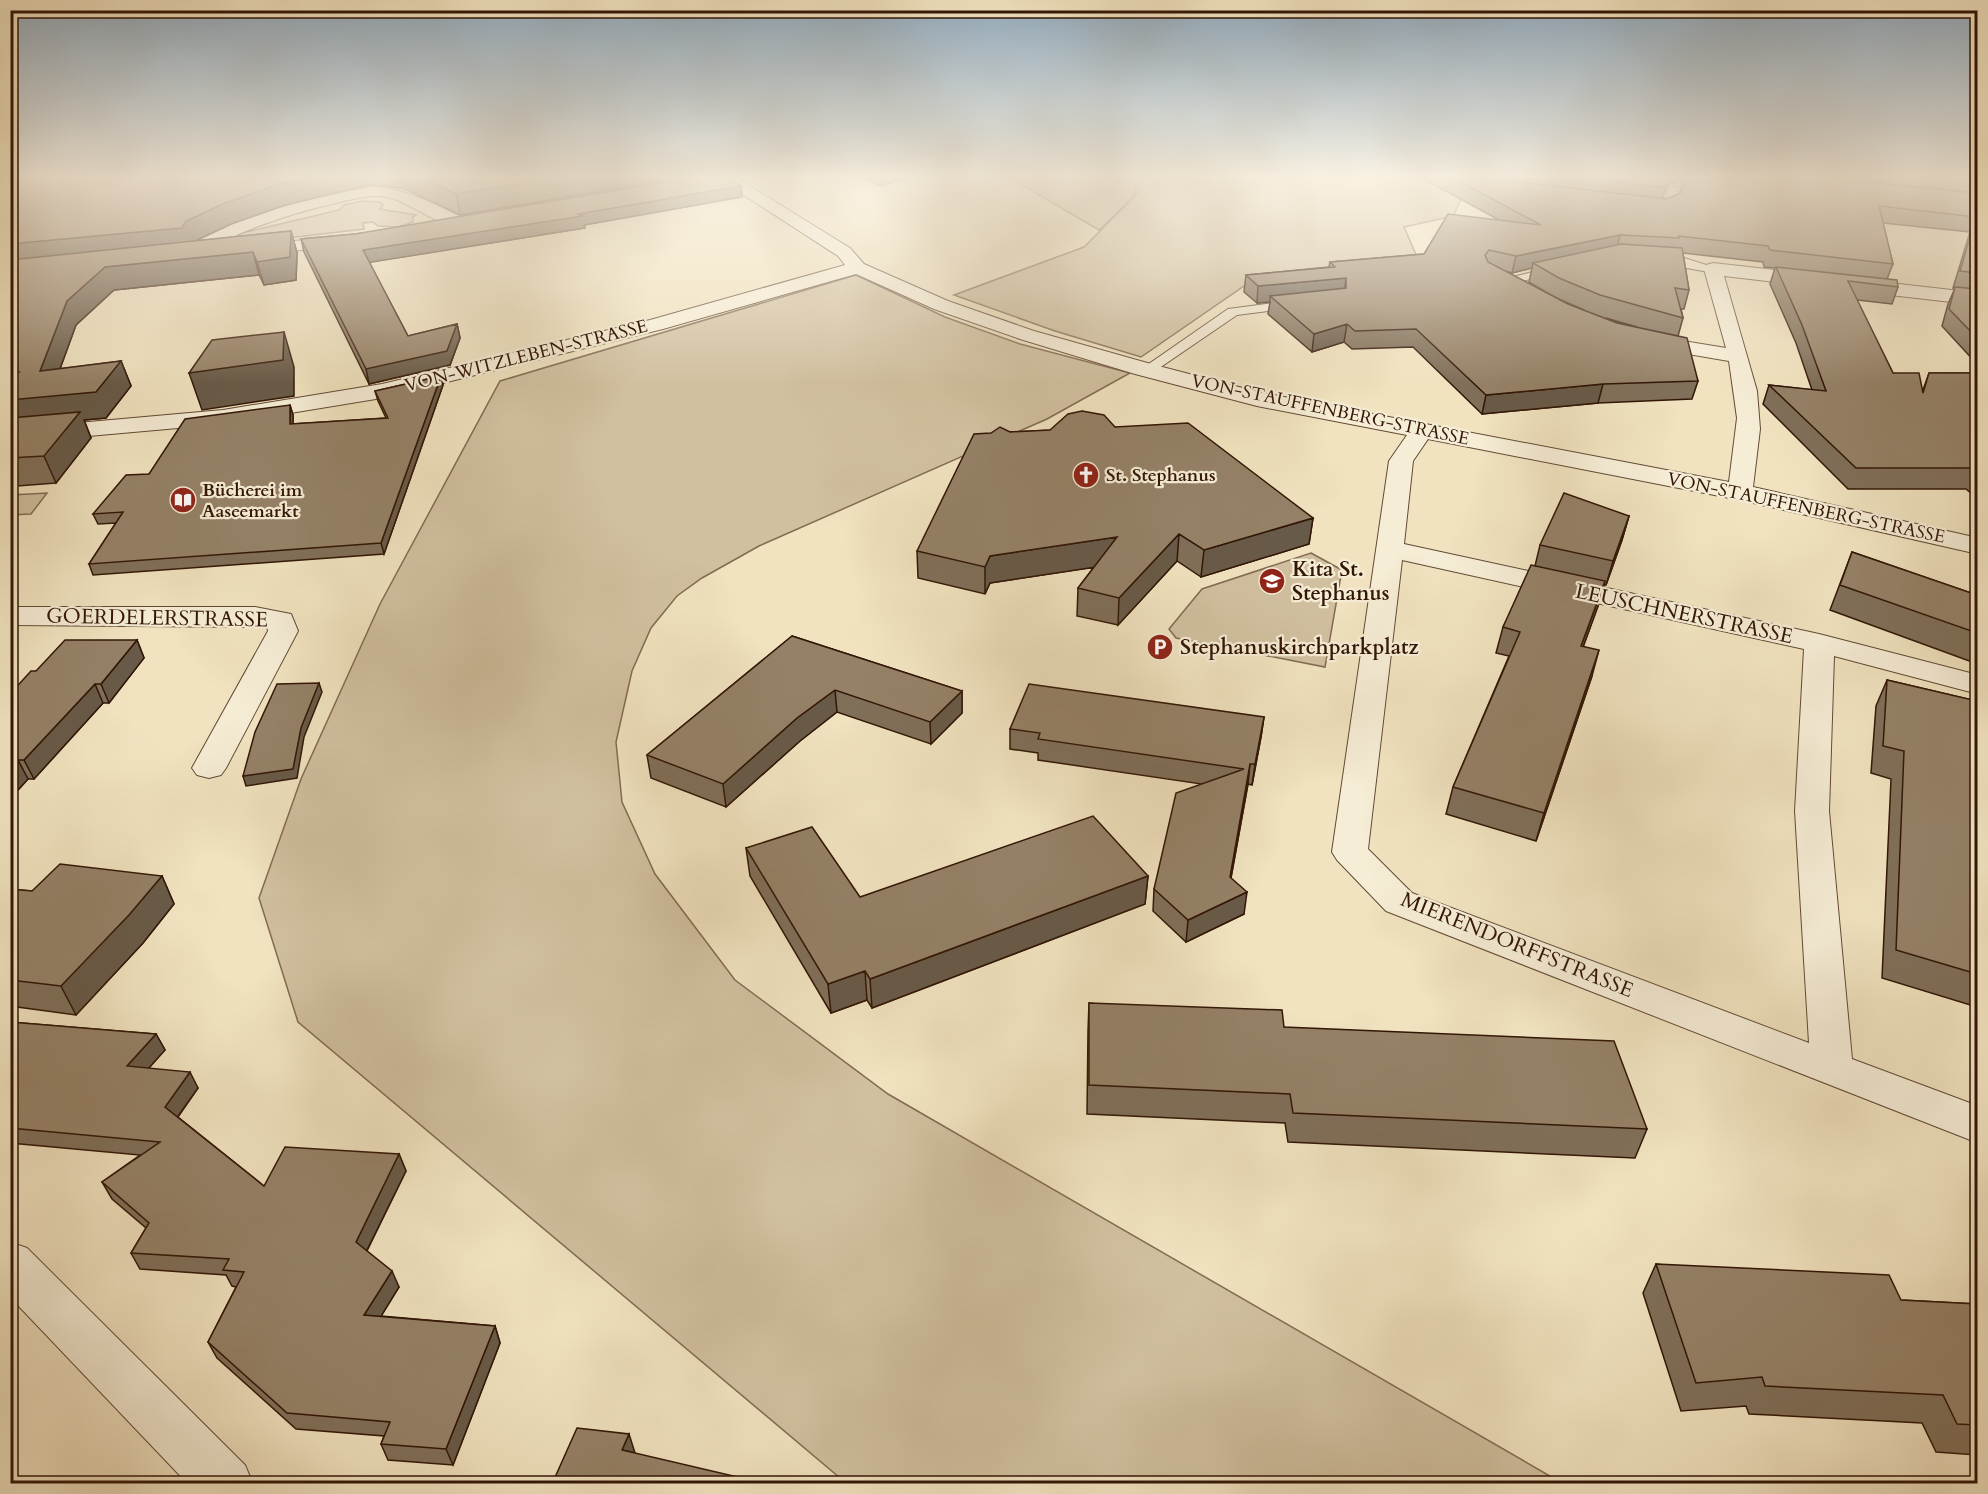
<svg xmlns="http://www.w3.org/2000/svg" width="1988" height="1494" font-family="Cardo,serif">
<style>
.green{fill:#d1c0a0;stroke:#826b53;stroke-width:1.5}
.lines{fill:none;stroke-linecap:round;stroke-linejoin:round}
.lane-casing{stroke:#624934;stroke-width:2}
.street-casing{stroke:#624934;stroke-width:2}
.lane{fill:#f6edd6;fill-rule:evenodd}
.street{fill:#f6edd6;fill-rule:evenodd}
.wall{fill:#806f59;stroke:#321606;stroke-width:1.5;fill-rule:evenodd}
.shaded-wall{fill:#685a48;stroke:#321606;stroke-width:1.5}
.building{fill:#958167;stroke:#321606;stroke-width:1.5}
.labels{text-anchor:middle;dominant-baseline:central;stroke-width:4.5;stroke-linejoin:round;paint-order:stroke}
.far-street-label{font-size:18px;fill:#321606;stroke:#f6edd6}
.far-poi-label{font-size:18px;font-weight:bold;fill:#321606;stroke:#f6edd6;text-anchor:start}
.poi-label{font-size:21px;font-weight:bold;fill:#321606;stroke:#f6edd6;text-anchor:start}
.street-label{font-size:21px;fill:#321606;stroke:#f6edd6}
</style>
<rect width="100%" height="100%" fill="#f1e3c0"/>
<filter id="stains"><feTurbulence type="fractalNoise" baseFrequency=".00333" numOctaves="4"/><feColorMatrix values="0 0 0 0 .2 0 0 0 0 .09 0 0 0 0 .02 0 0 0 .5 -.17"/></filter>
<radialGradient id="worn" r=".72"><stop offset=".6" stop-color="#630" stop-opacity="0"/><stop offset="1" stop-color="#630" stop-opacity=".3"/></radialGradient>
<path class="green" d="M 1005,175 L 1138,175 L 1134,196 L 1099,230 Z
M 1145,175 L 1416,175 L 1445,191 L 1464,193 L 1453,216 L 1404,227 L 1417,257 L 1250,282 L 1141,357 L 1055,331 L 954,295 L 1084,247 L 1135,196 Z
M 362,201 L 380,202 L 383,205 L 380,209 L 416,215 L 413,217 L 413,222 L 398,227 L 378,226 L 373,222 L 363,223 L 364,229 L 279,239 L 232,238 L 234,235 L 339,210 L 344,205 Z
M 856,275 L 945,317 L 1020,344 L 1130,373 L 1047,419 L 759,546 L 702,578 L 677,596 L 651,628 L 632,671 L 616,742 L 622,802 L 655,874 L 735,980 L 888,1094 L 1562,1483 L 846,1483 L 298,1022 L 259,898 L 301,779 L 380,604 L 500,381 Z
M 47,493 L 31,514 L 11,515 L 11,495 Z
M 1311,553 L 1342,570 L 1325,667 L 1176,638 L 1169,629 L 1202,589 Z"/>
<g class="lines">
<defs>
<path id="lane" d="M 1669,186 L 1678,188 L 1675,208 L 1650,210 L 1650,206 L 1666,203 Z
M 1654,257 L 1681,257 L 1719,269 L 1713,273 C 1702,270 1656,264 1652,260 Z
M 1556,266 L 1562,270 L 1560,273 L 1507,284 L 1501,280 Z
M 1296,300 L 1300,301 L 1300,307 L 1237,315 L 1152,373 L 1142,373 L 1140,370 L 1228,309 Z"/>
<path id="street" d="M 713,175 L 732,175 L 850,248 L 864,264 L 948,301 L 1034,331 L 1151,364 L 1258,392 L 1729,482 L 1737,418 L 1729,361 L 1647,347 L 1640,345 L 1637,341 L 1640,337 L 1647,335 L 1726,348 L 1704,269 L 1706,265 L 1713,263 L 1978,293 L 1978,305 L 1724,276 L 1757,391 L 1760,429 L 1753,487 L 1978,538 L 1978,554 L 1740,500 L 1428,439 L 1413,461 L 1404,544 L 1819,634 L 1978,675 L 1978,694 L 1834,656 L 1829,811 L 1852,1059 L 1978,1106 L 1978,1143 L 1386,911 L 1337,860 L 1332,852 L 1389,461 L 1407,435 L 1257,406 L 1135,374 L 1020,339 L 934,309 L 856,274 L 663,329 L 382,398 L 223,424 L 10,443 L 10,429 L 223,410 L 382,384 L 650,320 L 845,265 L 838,256 ZM 1402,560 L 1804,649 L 1795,811 L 1809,1043 L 1412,893 L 1368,849 Z
M 373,187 C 407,188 435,205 466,219 L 469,223 L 466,227 C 447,232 411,203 391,198 C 374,193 353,199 336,203 C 298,212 255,225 220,243 C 207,250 195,265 179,261 L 177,257 C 200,224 332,192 373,187 Z
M 348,235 L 354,236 L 357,240 L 354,244 L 250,256 L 241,251 L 250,246 Z
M 10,607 L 255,607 L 291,614 L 298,631 L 226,768 L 221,775 L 209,778 L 197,775 L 192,768 L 268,631 L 267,627 L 10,625 Z
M 10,1242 L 27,1248 L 245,1465 L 253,1484 L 188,1484 L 10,1297 Z"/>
</defs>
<use href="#lane" class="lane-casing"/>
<use href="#street" class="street-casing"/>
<use href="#lane" class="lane"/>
<use href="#street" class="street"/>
</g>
<path class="wall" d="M 10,175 L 697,175 L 460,215 L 403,188 L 369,185 L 285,205 L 231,224 L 195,241 L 291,231 L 297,253 L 296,280 L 264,285 L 259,275 L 114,290 L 76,325 L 60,369 L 121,361 L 131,386 L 106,418 L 84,420 L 91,438 L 56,483 L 17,486 L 10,494 Z
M 858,175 L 915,175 L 880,186 Z
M 1417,175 L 1977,175 L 1977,364 L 1942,326 L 1948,304 L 1955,288 L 1953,288 L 1970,232 L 1883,223 L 1893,264 L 1887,279 L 1898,287 L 1892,304 L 1857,300 L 1893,373 L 1923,390 L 1929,373 L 1977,373 L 1977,494 L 1972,494 L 1966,489 L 1848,489 L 1763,404 L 1769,385 L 1812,390 L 1796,343 L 1770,284 L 1775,268 L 1764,267 L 1763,262 L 1683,253 L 1689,290 L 1684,309 L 1681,309 L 1683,318 L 1678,336 L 1698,381 L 1692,399 L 1598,403 L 1482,414 L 1413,347 L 1352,349 L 1344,342 L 1312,352 L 1268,314 L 1270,302 L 1257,303 L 1244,292 L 1246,275 L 1329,267 L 1330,262 L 1424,254 L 1499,220 ZM 1683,180 L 1680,193 L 1667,199 L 1663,198 L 1667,182 L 1672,183 ZM 1532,268 L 1529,282 L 1554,297 L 1584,310 L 1568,304 L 1505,271 L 1512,273 ZM 1606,318 L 1616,321 L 1637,327 L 1617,323 Z
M 741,186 L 742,197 L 584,225 L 585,228 L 369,262 L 408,336 L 457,324 L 460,338 L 450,365 L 369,384 L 304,252 L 301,239 L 355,234 Z
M 441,376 L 443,385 L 384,554 L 93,575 L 89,564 L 116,523 L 98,524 L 93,514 L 149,474 L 290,405 L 293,415 L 293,424 L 386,418 L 378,401 L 375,391 Z
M 1115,427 L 1313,518 L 1309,544 L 1201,577 L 1177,561 L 1118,625 L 1077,616 L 1078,588 L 1094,567 L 990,583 L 985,594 L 918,578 L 917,551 L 1010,432 Z
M 1629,516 L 1622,540 L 1606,585 L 1604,585 L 1598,606 L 1583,647 L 1592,676 L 1536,841 L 1446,814 L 1453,787 L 1509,656 L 1496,653 L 1503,627 L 1535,566 L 1540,545 Z
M 1852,552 L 1977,595 L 1977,660 L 1975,663 L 1830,610 Z
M 792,636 L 962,691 L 962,713 L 931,744 L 837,712 L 800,741 L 726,807 L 651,778 L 647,755 Z
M 137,640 L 144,658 L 109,703 L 103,703 L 34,779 L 28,779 L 10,799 L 36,671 Z
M 1887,680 L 1977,701 L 1977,1007 L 1882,978 L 1891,779 L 1871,773 L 1876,706 Z
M 1264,717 L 1261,737 L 1252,785 L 1248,784 L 1231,878 L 1244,914 L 1186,942 L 1153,911 L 1154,889 L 1202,784 L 1038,760 L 1038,753 L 1010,749 L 1010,729 Z
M 746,848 L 860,897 L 1148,876 L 1145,904 L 872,1008 L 867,1000 L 831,1013 L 750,876 Z
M 162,876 L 174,904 L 143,943 L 76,1015 L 10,1006 L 10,889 L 32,891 Z
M 1089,1003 L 1284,1027 L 1647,1129 L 1635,1158 L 1288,1142 L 1285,1123 L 1087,1114 L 1088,1031 Z
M 10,1022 L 156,1034 L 165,1050 L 149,1068 L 198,1088 L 178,1117 L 264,1186 L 399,1154 L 406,1171 L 367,1251 L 399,1287 L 381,1316 L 495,1326 L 500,1343 L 453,1465 L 388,1460 L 381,1444 L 384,1436 L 296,1429 L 217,1358 L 208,1342 L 236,1287 L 232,1286 L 226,1275 L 140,1269 L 131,1253 L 146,1228 L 112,1199 L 102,1182 L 140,1155 L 10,1143 Z
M 1656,1264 L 1901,1300 L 1977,1304 L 1977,1455 L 1936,1452 L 1922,1423 L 1749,1414 L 1746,1406 L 1681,1411 L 1643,1293 Z"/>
<path class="shaded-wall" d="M 322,175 L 367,175 L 369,185 L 285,205 L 231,224 L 193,242 L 10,267 L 10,244 L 186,221 L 225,203 L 280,184 Z
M 574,175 L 697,175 L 460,215 L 456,194 Z
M 879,175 L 915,175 L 880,186 Z
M 1674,175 L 1702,175 L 1672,183 Z
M 741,186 L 742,197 L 584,225 L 585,228 L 366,263 L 363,250 L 578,214 Z
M 291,231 L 297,253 L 296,280 L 264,285 L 257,262 Z
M 1620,235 L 1616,251 L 1533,263 L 1532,268 L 1512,273 L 1516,256 Z
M 253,252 L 259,275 L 114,290 L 76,325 L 50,396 L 40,371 L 67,301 L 105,267 Z
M 1346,278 L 1344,295 L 1270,296 L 1270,302 L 1257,303 L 1258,286 Z
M 457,324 L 460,338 L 450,365 L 369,384 L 366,369 Z
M 1347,324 L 1344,342 L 1312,352 L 1314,334 Z
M 284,332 L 294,367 L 294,396 L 202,410 L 189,373 Z
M 121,361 L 131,386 L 106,418 L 84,420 L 91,438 L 56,483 L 44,456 L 10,427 L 10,400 Z
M 441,376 L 443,385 L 384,554 L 381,543 Z
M 1603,384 L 1598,403 L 1482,414 L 1486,395 Z
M 290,405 L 293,415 L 293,434 L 290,424 Z
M 10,471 L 17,486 L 10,494 Z
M 1629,516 L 1622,540 L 1606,585 L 1613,561 Z
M 1313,518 L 1309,544 L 1201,577 L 1204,550 Z
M 1179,534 L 1177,561 L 1118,625 L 1119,598 Z
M 1117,537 L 1116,564 L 990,583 L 985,594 L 985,567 L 990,556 Z
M 1605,581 L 1598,606 L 1574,672 L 1581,646 Z
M 137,640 L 144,658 L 109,703 L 101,684 Z
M 1599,650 L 1592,676 L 1536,841 L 1544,813 Z
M 319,683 L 322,692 L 304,737 L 297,778 L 246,786 L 243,776 Z
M 95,684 L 103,703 L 34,779 L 24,760 Z
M 835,690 L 837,712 L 800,741 L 726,807 L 723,784 L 797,718 Z
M 962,691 L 962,713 L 931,744 L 930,722 Z
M 1264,717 L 1261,737 L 1252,785 L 1255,764 Z
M 18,760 L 28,779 L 10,799 L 10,769 Z
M 1250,764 L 1248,784 L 1227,899 L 1230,877 Z
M 162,876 L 174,904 L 143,943 L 76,1015 L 61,986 Z
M 1148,876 L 1145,904 L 872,1008 L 870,979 Z
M 1247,892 L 1244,914 L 1186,942 L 1188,920 Z
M 865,971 L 867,1000 L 831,1013 L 828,984 Z
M 156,1034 L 165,1050 L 136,1082 L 127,1066 Z
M 190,1072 L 198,1088 L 173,1123 L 165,1107 Z
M 399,1154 L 406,1171 L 363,1258 L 356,1242 Z
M 392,1271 L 399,1287 L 372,1331 L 364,1315 Z
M 495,1326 L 500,1343 L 453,1465 L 446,1449 Z
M 629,1434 L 635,1453 L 622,1450 Z"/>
<path class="building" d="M 10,175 L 322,175 L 280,184 L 225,203 L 186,221 L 182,228 L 10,244 Z
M 413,175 L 574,175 L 456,194 Z
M 708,175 L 724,175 L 741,186 L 578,214 L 583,216 L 363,250 L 408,336 L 457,324 L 447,351 L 366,369 L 301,239 L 355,234 Z
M 1447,175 L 1456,175 L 1667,199 L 1681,193 L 1684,177 L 1693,175 L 1794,175 L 1977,193 L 1977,273 L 1960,271 L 1976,217 L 1879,206 L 1893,264 L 1770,250 L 1768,246 L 1679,236 L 1679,238 L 1620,235 L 1516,256 L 1489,250 L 1485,255 L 1488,262 L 1568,304 L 1617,323 L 1687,338 L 1698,381 L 1603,384 L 1486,395 L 1416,329 L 1355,331 L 1347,324 L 1314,334 L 1270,296 L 1346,288 L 1346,278 L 1258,286 L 1246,275 L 1335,267 L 1330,262 L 1424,254 L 1448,214 L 1541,225 Z
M 1545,175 L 1637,175 L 1669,178 L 1666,188 Z
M 1934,175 L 1977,175 L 1977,179 Z
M 291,231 L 290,257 L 257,262 L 253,252 L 105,267 L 67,301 L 40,371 L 121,361 L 96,392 L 10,400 L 10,372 L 19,372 L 10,364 L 10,260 Z
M 1621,244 L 1682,248 L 1689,290 L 1675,288 L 1683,318 L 1600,295 L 1559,278 L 1533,263 Z
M 1776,267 L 1897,280 L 1898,287 L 1848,281 L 1893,373 L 1919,373 L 1923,393 L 1929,373 L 1977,373 L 1977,471 L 1975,468 L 1856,468 L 1769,385 L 1826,391 L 1802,325 Z
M 1955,287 L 1977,289 L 1977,338 L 1949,309 Z
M 284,332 L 283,360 L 189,373 L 212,340 Z
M 441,376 L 381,543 L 89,564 L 123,512 L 93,514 L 126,475 L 149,474 L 185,419 L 290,405 L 290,424 L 388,418 L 375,391 Z
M 1082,411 L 1104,415 L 1115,427 L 1188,423 L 1313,518 L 1204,550 L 1179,534 L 1119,598 L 1078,588 L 1117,537 L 990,556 L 985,567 L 917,551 L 974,434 L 991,433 L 1000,427 L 1010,432 L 1050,430 L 1068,414 Z
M 80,412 L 44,456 L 10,458 L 10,418 Z
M 1564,493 L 1629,516 L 1613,561 L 1540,545 Z
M 1852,552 L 1977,595 L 1977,633 L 1840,585 Z
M 1531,565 L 1605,581 L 1581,646 L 1599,650 L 1544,813 L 1453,787 L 1520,632 L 1503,627 Z
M 792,636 L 962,691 L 930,722 L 835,690 L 797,718 L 723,784 L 647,755 Z
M 65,640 L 137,640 L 101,684 L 95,684 L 24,760 L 18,760 L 10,769 L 10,694 L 31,671 L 36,671 Z
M 1887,680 L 1977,701 L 1977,974 L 1896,950 L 1904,751 L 1883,746 Z
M 319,683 L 301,728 L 293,769 L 243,776 L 255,732 L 277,684 Z
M 1029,684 L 1264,717 L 1255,764 L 1250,764 L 1230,877 L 1247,892 L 1188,920 L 1154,889 L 1176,793 L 1244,769 L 1038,739 L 1040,733 L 1010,729 Z
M 1093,816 L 1148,876 L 870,979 L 865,971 L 828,984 L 746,848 L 812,827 L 860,897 Z
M 60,864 L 162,876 L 129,915 L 61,986 L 10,980 L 10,889 L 32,891 Z
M 1089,1003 L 1282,1010 L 1284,1027 L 1614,1041 L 1647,1129 L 1293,1113 L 1290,1094 L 1089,1085 Z
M 10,1022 L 156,1034 L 127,1066 L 190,1072 L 165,1107 L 264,1186 L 285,1147 L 399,1154 L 356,1242 L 392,1271 L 364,1315 L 495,1326 L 446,1449 L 381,1444 L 390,1422 L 287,1413 L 208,1342 L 244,1272 L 223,1270 L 229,1259 L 131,1253 L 149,1223 L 102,1182 L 160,1142 L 10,1128 Z
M 1656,1264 L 1889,1275 L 1901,1300 L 1977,1304 L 1977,1425 L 1957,1424 L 1943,1395 L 1765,1386 L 1762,1377 L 1696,1383 Z
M 577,1428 L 629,1434 L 622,1450 L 742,1478 L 740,1484 L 552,1484 Z"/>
<linearGradient id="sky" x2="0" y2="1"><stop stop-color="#91abbf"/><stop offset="0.46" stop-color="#f9f2e3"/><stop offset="1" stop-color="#f9f2e3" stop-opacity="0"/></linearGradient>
<rect width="1988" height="384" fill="url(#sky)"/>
<defs>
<symbol id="church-disc" viewBox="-11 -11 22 22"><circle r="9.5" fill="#8f2418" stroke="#f6edd6"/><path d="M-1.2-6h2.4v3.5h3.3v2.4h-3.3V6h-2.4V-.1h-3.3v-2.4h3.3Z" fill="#fff"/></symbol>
<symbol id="library-disc" viewBox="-11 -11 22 22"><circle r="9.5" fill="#8f2418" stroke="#f6edd6"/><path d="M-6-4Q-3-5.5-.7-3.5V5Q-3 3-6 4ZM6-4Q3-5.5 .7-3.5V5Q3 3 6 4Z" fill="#fff"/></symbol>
<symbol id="school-disc" viewBox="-11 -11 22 22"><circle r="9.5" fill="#8f2418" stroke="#f6edd6"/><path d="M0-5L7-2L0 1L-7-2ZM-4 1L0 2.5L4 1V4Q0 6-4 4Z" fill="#fff"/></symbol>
<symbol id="parking-disc" viewBox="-11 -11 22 22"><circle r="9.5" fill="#8f2418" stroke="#f6edd6"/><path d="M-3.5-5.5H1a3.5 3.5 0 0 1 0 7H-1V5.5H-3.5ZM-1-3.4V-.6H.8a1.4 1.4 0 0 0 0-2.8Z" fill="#fff"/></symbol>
</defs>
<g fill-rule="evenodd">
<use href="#church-disc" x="1071" y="460" width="30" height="30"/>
<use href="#library-disc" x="168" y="485" width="30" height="30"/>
<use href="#school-disc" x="1257" y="566" width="30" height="30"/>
<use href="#parking-disc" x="1145" y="632" width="30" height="30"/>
</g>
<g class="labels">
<g class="far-street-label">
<text transform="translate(526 356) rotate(-14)">VON-WITZLEBEN-STRASSE</text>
<text transform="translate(1330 410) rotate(12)">VON-STAUFFENBERG-STRASSE</text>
<text transform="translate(1806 508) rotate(12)">VON-STAUFFENBERG-STRASSE</text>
</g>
<g class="far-poi-label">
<text x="1106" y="475">St. Stephanus</text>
<text x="202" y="490">Bücherei im<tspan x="202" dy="21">Aaseemarkt</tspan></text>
</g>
<g class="poi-label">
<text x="1292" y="569">Kita St.<tspan x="1292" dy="24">Stephanus</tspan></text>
<text x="1180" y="647">Stephanuskirchparkplatz</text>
</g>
<g class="street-label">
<text transform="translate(1684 614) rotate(12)">LEUSCHNERSTRASSE</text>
<text transform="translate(157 618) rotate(1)">GOERDELERSTRASSE</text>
<text transform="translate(1517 945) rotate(22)">MIERENDORFFSTRASSE</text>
</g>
</g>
<rect width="1988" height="1494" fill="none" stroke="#f1e3c0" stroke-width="36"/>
<rect x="12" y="12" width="1964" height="1470" fill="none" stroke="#321606" stroke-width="3"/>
<rect x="18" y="18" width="1952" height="1458" fill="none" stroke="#321606" stroke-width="1.5"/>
<rect width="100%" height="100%" filter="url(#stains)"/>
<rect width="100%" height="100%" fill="url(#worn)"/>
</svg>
